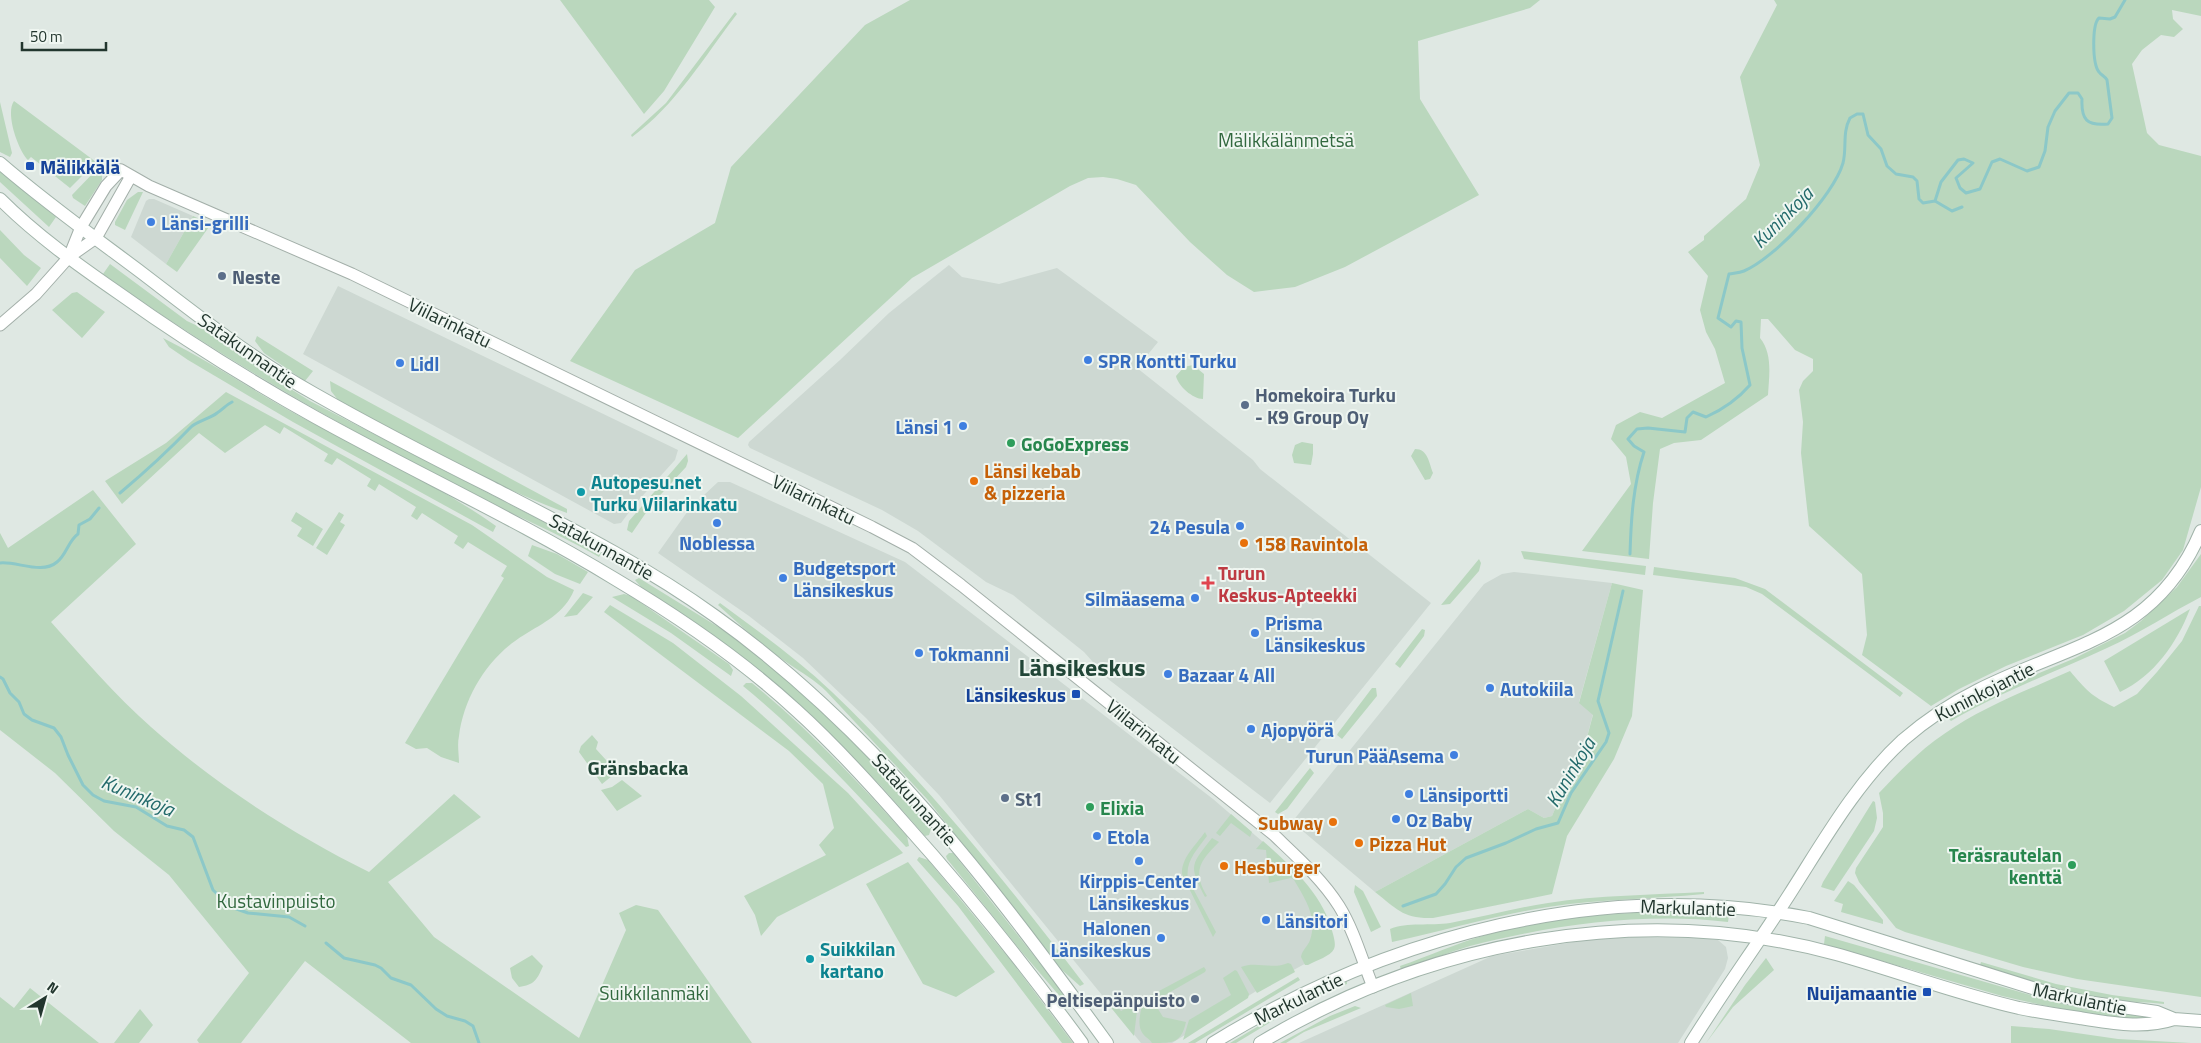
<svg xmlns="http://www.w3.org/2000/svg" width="2201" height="1043" font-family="'Titillium Web',sans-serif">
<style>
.built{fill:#cdd8d2}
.green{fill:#bad7bd}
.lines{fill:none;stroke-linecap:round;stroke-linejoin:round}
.stream{stroke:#8cc8c8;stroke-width:3}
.tertiary-casing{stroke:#a3afa9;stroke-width:13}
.secondary-casing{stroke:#a0b3a9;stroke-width:14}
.tertiary{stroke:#fff;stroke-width:11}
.secondary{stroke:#fff;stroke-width:12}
.transit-dot{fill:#1a4fb4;stroke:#eff6f1;stroke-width:2}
.shop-dot{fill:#3f7fe0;stroke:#eff6f1;stroke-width:2}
.service-dot{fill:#5c6f8a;stroke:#eff6f1;stroke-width:2}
.leisure-dot{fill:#2e9e5b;stroke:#eff6f1;stroke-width:2}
.food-dot{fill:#e8710a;stroke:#eff6f1;stroke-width:2}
.culture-dot{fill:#0f9aa8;stroke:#eff6f1;stroke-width:2}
.health-dot{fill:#e0444e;stroke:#eff6f1;stroke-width:2}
.labels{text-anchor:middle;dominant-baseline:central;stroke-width:4;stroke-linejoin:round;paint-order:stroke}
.park-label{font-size:19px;fill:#31683e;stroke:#eff6f1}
.transit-label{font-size:19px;font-weight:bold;fill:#164399;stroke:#eff6f1;text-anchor:end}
.shop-label{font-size:19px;font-weight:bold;fill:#366cbe;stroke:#eff6f1;text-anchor:start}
.service-label{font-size:19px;font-weight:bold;fill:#4e5e75;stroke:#eff6f1;text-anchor:start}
.street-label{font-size:19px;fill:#22362e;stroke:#eff6f1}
.leisure-label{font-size:19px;font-weight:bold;fill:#27864d;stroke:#eff6f1;text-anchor:start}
.food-label{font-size:19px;font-weight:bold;fill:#c56008;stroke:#eff6f1;text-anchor:start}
.culture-label{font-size:19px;font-weight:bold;fill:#0d838f;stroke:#eff6f1;text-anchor:start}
.health-label{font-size:19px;font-weight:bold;fill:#be3a42;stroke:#eff6f1;text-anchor:start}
.water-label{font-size:20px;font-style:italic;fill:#236a6b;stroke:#eff6f1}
.neighbourhood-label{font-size:20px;font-weight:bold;fill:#214637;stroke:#eff6f1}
.district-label{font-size:24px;font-weight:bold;fill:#214637;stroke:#eff6f1}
</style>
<rect width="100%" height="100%" fill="#dfe8e3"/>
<path class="built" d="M 149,199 L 154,199 L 193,216 L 166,264 L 131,237 L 146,201 Z
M 949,265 L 962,277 L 999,284 L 1057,268 L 1158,342 L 1137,368 L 1253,460 L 1260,469 L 1431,603 L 1270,803 L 1108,679 L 1084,652 L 1013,595 L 986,582 L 918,531 L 882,510 L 750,448 L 748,445 L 749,442 L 840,360 L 889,313 Z
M 338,286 L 678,450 L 675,460 L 636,503 L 621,523 L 614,524 L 303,354 Z
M 718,482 L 730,482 L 905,562 L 1213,799 L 1270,848 L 1299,878 L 1327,917 L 1334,948 L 1266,985 L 1172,1043 L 1141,1043 L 939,795 L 866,718 L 803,658 L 749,616 L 658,553 L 690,508 Z
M 1514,572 L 1612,583 L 1579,702 L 1593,714 L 1577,774 L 1567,781 L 1552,816 L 1544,818 L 1528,809 L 1375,892 L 1292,822 L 1484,584 L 1502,574 Z
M 1635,937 L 1703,938 L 1718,940 L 1726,947 L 1728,958 L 1725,969 L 1678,1043 L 1299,1043 L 1492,956 L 1585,940 Z"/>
<path class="green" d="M 560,0 L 709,0 L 715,7 L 664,91 L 644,114 Z
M 910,0 L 1540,0 L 1530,8 L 1418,41 L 1420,99 L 1479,195 L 1345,267 L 1295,287 L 1254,292 L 1227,275 L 1190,242 L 1136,185 L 1117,179 L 1103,177 L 1088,178 L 1070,186 L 912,278 L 738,438 L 570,361 L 635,270 L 715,223 L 731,167 L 865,25 Z
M 1774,0 L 2201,0 L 2201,16 L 2172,10 L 2173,19 L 2183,29 L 2174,37 L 2161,35 L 2142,50 L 2132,64 L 2147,133 L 2159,145 L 2201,156 L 2201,487 L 2183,550 L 2162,580 L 2124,611 L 2083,635 L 2006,666 L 1959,689 L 1931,706 L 1862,655 L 1867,635 L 1862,574 L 1809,526 L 1801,453 L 1803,422 L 1799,390 L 1803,381 L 1813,371 L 1813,359 L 1795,350 L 1768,319 L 1761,319 L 1760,338 C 1773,354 1769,376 1768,395 L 1701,440 L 1674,443 L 1660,449 L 1653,503 L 1649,559 L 1582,551 L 1631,484 L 1626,457 L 1611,439 L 1616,425 L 1640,412 L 1662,418 L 1725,383 L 1715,349 L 1706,332 L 1700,310 L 1708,276 L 1688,252 L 1704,240 L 1704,236 L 1746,199 L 1760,165 L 1740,77 L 1777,5 Z
M 735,12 L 737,14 C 704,57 676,105 632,137 L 631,135 L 666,103 Z
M 14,101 L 96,162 L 70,188 L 31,157 L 28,160 C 18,150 5,113 14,101 Z
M 0,102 L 12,153 L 10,157 L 0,152 Z
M 98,168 L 102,168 L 102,180 L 85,206 L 73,198 L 72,195 Z
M 0,171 L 56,217 L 49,227 L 0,182 Z
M 138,192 L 143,192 L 125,230 L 115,225 L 115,222 L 127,200 Z
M 193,216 L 211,224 L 177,272 L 166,264 Z
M 0,230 L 24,255 L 41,268 L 27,286 L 0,258 Z
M 110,264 L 187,321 L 204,329 L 270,376 L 310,401 L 602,552 L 599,557 C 563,536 525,520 487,501 C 354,434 224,361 103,274 Z
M 77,292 L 105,312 L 82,338 L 52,310 L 72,293 Z
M 257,336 L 313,371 L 305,381 L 264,353 L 255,341 Z
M 163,338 C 211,362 255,392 301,417 C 367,452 435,483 496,526 L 493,532 L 293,422 L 188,360 L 169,347 Z
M 1193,365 L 1204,374 L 1203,399 C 1193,399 1178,386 1176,376 L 1184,367 Z
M 330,381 L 567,509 L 567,513 C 487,484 412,440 338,400 L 331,391 Z
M 226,392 L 472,525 L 547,577 L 574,590 C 565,613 543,623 524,635 C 489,656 464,696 459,736 C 457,745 459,754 459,763 L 441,757 L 427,748 L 416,749 L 405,743 L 504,578 L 501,576 L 507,566 L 468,542 L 463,549 L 454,543 L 458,536 L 422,513 L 417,520 L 411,516 L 416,507 L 379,484 L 375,491 L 367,486 L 371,479 L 337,458 L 332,465 L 324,461 L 328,454 L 284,427 L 280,434 L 265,425 L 225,453 L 199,433 L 122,504 L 105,481 L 166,443 Z
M 1302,442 L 1313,444 L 1313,454 L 1311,465 L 1294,463 L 1292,455 L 1295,445 Z
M 1415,449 C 1428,449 1429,463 1433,473 L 1430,479 L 1425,480 L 1411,456 Z
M 687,454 L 688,461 L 686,467 L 652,504 L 632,533 L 627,530 L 629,521 Z
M 93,490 L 136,544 L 51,622 C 83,658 115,695 151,727 C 216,785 291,833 369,872 L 454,794 L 481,817 L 388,882 L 434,937 L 579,1038 L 626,930 L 619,913 L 636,905 L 658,910 L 752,1043 L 411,1043 L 305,961 L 241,1043 L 199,1043 L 197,1040 L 249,973 L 169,875 L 114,831 L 55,773 L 0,730 L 0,533 L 8,548 Z
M 296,512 L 323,529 L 313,546 L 297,536 L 302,528 L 291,521 Z
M 339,512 L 344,515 L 340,522 L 345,525 L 327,555 L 316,548 Z
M 532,545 L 557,554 L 588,572 L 580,584 L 555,574 L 528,556 Z
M 1521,551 L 1646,566 L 1645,575 L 1524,559 Z
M 2201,554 L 2201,597 C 2170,613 2140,633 2107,648 C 2055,672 2001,692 1951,721 L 1949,719 L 2003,688 L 2073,659 L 2125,633 L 2141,621 L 2177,587 Z
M 1479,559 L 1481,563 L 1479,571 L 1450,604 L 1441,605 Z
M 1654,567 L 1735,578 L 1765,589 L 1903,693 L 1900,697 L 1762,594 L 1746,587 L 1653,575 Z
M 639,578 L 728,633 L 770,666 L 808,698 L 889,778 L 932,826 L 929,835 L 925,836 L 881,786 L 800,706 L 699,626 L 641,587 L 635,580 Z
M 1612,583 L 1643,590 L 1632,716 L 1614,759 L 1567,836 L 1552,894 L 1433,918 C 1403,919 1397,909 1375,892 L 1528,809 L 1544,818 L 1552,816 L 1567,781 L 1577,774 L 1593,715 L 1579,703 Z
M 583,593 L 593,597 L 577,615 L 564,617 Z
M 624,594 L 631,596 L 729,664 L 733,670 L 731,676 L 671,633 L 612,597 Z
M 720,603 C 758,631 797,659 832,692 C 925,781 1006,882 1084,984 L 1080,986 L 1062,970 L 927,799 L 826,691 C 815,680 802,673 789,664 C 764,647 740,625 718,605 Z
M 610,605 L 673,643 L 741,696 L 848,793 L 903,853 L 777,917 L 761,936 L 755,915 L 744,896 L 826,855 L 819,845 L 834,828 L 823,784 L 789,751 L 604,612 Z
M 2199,606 L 2201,606 L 2201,997 L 2077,979 L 2023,967 L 1905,932 L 1896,928 L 1859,882 L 1855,873 L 1856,868 L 1883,827 L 1883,813 L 1879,793 C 1899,772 1920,750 1944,734 C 1982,707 2028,690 2070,671 C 2086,690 2091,696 2114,707 L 2137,694 L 2157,672 L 2182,641 Z
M 2190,609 C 2177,643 2154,676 2120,692 L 2104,661 Z
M 1422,629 L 1425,630 L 1424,636 L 1400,668 L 1395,664 Z
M 746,683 L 752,683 C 809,729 858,782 907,836 L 909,846 L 906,847 C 854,791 803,735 743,686 Z
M 1372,688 L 1376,688 L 1377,696 L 1342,739 L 1337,735 L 1338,733 Z
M 592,735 L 598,742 L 596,749 L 617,772 L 602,784 L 579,752 L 581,746 Z
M 1310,768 L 1314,773 L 1287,809 L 1278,814 L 1275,812 Z
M 622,780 L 642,796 L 617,811 L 601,790 L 612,787 Z
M 1873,801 L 1875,802 L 1877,818 L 1874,831 L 1834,891 L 1821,887 L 1823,882 Z
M 1231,814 L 1252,832 L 1250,837 L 1231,823 L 1220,836 L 1216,833 Z
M 1205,832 L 1207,836 C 1197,850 1185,861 1188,879 L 1216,932 L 1213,937 L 1182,874 C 1181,858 1196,845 1205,832 Z
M 1212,838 L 1219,842 C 1200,861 1192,871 1207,896 L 1205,897 C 1188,865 1191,865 1212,838 Z
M 1263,841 C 1291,866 1324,895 1333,934 C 1334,938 1336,945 1334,949 C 1331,956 1315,961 1308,965 L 1305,965 L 1301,957 C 1302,950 1308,946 1310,940 C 1318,917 1305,899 1294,880 L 1291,878 L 1269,883 L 1266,850 L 1256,849 Z
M 949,853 L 953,853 L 1072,1004 L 1069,1007 L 1021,951 L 947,859 L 946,856 Z
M 919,857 L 928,860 L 1012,962 L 1073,1043 L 1062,1043 L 958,906 L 917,860 Z
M 908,862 L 995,972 L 956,997 L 923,984 L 866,884 Z
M 1848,881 L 1854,885 L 1883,920 L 1883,924 L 1841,912 L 1843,904 L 1834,901 Z
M 1355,885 L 1363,891 L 1381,927 L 1371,932 L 1354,892 Z
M 1704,892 L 1704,894 C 1652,899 1600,899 1548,907 C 1495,915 1444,931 1392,942 L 1390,929 C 1407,922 1431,926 1450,923 C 1483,917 1515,908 1548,903 C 1599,895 1652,895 1704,892 Z
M 1679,911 L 1729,915 L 1728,922 C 1643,912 1552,925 1470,946 C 1447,953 1424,962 1401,970 L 1400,966 C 1429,956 1457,943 1486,935 C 1548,917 1614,913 1679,911 Z
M 1825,936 L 2044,999 L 2089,1010 L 2158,1018 L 2120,1019 L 2042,1005 L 2002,996 L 1824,944 Z
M 532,955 L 543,966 C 537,980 534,985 519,987 L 512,978 L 510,968 Z
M 1766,958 L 1774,970 L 1733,1007 L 1706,1043 L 1745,985 Z
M 1981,962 L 2056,984 L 2112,995 L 2164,1002 L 2164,1004 C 2146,1002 2128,1002 2110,1000 C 2066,993 2023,979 1980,965 Z
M 1288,963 L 1291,964 L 1295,972 L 1257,993 L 1241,967 C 1256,961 1273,970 1288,963 Z
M 1204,967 L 1206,970 L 1205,972 L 1165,995 L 1166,1002 L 1158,1009 L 1163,1017 L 1186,1022 C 1181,1043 1174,1043 1152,1043 C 1150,1039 1146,1038 1143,1034 C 1136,1025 1141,1009 1144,999 Z
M 1235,970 L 1237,971 L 1249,994 L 1248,998 L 1183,1040 L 1189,1020 L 1231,995 L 1223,978 Z
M 1298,977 L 1300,980 L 1195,1043 L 1188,1043 Z
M 1347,981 L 1347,984 L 1307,1000 L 1236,1043 L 1230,1043 L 1304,999 Z
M 30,988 L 99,1043 L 0,1043 L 0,997 L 14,1008 Z
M 1411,993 L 1413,1006 L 1399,1009 L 1386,1007 L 1385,1005 Z
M 1105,996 L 1109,996 L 1121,1011 L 1138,1002 L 1134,1036 L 1104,999 Z
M 1355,1006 L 1361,1008 L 1304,1032 L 1286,1043 L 1280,1043 L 1330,1016 Z
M 140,1009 L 153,1025 L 139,1043 L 114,1043 Z
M 2011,1026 L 2049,1029 L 2118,1039 L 2191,1043 L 2011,1043 Z"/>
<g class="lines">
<path class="stream" d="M 1935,201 L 1952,211 L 1962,207
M 120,493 C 145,472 169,450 191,427 C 196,422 211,418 217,413 C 223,409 226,405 232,402
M 1630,554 C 1631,520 1633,485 1644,452 L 1634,446 L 1628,439 L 1637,429 L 1648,428 L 1685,432 L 1687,418 L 1693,412 L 1706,417 C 1724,409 1737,400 1750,385 L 1742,348 L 1741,322 L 1736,321 L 1731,327 L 1718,318 L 1729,274 C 1734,273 1739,273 1744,271 C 1775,258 1834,195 1843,163 C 1847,148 1842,133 1850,118 L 1857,114 L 1863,114 L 1868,135 L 1881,149 L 1887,166 L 1896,174 L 1913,177 L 1917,181 L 1919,199 L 1923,203 L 1935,201 L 1941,182 L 1958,160 L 1964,159 L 1973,163 L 1956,178 L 1960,188 L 1966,193 L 1980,189 L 1992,162 L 2000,159 L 2027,171 L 2039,167 L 2045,151 L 2048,127 L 2055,111 L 2069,93 L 2078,93 L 2082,99 C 2081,120 2087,126 2108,124 L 2112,118 L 2107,80 C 2105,76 2101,75 2099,72 C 2092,63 2092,24 2099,18 L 2110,19 L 2115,17 L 2125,0
M 0,563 C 17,561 42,575 57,562 C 67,554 68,541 78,534 L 79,525 L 90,519 L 99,508
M 0,677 L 3,679 L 10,693 L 19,702 L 24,714 L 32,720 L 54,728 L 61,737 L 68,755 L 83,785 L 93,795 L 104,801 L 136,807 L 167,826 L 184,830 L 193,837 L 213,890 L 231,907 L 248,913 L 289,917 L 305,926
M 1403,906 L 1436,894 L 1445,884 L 1456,867 L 1466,858 L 1506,843 L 1536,829 L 1558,823 L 1571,793 L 1606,742 L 1609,733 L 1598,701 L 1623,591
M 326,943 L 344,958 L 375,965 L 381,968 L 391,978 L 411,985 L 436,1009 L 447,1016 L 465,1021 L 473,1026 L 479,1043"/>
<defs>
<path id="tertiary" d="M 69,257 L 96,238 L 131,176
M 0,325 L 36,294 L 69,257 L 81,227 L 106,186 L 121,170 L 149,186 L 352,274 L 872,527 L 912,548 L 961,585 L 1274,835 C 1297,857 1322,879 1339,906 C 1354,930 1362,960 1373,987"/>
<path id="secondary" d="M 0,163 C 45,202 94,237 142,273 C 197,315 252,359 313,393 C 371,426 431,457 491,487 C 568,527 644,565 715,616 C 875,730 993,886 1107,1043
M 0,199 C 36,235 78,265 120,294 C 183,339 247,379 315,417 C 414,472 518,520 615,579 C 679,617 742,660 796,710 C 836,746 872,786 907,826 C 969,895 1027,968 1082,1043
M 1213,1043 C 1389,935 1603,878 1809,918 L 2055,995 L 2087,1002 L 2157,1012 L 2174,1019 L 2201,1021
M 1260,1043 C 1431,940 1641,901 1836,954 C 1897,971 1957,994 2019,1008 C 2039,1012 2059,1015 2080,1018 C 2110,1023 2144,1029 2174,1019
M 1691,1043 C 1722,993 1757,945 1789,895 C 1823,842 1856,783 1903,740 C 1926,720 1950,704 1978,690 C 2069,644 2156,638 2201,531"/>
</defs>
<use href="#tertiary" class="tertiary-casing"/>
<use href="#secondary" class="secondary-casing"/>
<use href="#tertiary" class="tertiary"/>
<use href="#secondary" class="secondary"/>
</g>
<g class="transit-dot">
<rect x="25" y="161" width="10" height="10" rx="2.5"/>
<rect x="1071" y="689" width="10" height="10" rx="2.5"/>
<rect x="1922" y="987" width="10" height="10" rx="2.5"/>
</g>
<g class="shop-dot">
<circle cx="151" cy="222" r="5"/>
<circle cx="1088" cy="360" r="5"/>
<circle cx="400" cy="363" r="5"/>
<circle cx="963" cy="426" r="5"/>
<circle cx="717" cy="523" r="5"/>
<circle cx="1240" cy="526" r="5"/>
<circle cx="783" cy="578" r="5"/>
<circle cx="1195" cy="598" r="5"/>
<circle cx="1255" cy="633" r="5"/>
<circle cx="919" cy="653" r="5"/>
<circle cx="1168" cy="674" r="5"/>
<circle cx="1490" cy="688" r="5"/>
<circle cx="1251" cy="729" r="5"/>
<circle cx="1454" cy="755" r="5"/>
<circle cx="1409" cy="794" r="5"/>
<circle cx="1396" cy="819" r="5"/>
<circle cx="1097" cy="836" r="5"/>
<circle cx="1139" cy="861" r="5"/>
<circle cx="1266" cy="920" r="5"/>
<circle cx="1161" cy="938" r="5"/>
</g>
<g class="service-dot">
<circle cx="222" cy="276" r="5"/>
<circle cx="1245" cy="405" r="5"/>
<circle cx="1005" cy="798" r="5"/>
<circle cx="1195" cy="999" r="5"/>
</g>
<g class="leisure-dot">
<circle cx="1011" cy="443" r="5"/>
<circle cx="1090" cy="807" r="5"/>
<circle cx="2072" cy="865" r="5"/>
</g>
<g class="food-dot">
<circle cx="974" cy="481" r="5"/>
<circle cx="1244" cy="543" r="5"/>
<circle cx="1333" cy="822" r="5"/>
<circle cx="1359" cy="843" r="5"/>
<circle cx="1224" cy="866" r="5"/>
</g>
<g class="culture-dot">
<circle cx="581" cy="492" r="5"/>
<circle cx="810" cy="959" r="5"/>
</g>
<path class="health-dot" d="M1205.5 575.5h5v5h5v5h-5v5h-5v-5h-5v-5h5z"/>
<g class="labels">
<g class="park-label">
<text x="1286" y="139">Mälikkälänmetsä</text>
<text x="276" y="900">Kustavinpuisto</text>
<text x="654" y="992">Suikkilanmäki</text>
</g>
<g class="transit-label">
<text x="40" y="166" text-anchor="start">Mälikkälä</text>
<text x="1066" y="694">Länsikeskus</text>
<text x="1917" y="992">Nuijamaantie</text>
</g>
<g class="shop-label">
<text x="161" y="222">Länsi-grilli</text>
<text x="1098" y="360">SPR Kontti Turku</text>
<text x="410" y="363">Lidl</text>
<text x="953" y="426" text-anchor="end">Länsi 1</text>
<text x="1230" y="526" text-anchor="end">24 Pesula</text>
<text x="717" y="542" text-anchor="middle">Noblessa</text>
<text x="793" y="567">Budgetsport<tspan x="793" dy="22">Länsikeskus</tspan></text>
<text x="1185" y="598" text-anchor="end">Silmäasema</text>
<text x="1265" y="622">Prisma<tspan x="1265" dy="22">Länsikeskus</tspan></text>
<text x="929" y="653">Tokmanni</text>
<text x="1178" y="674">Bazaar 4 All</text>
<text x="1500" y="688">Autokiila</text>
<text x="1261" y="729">Ajopyörä</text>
<text x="1444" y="755" text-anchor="end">Turun PääAsema</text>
<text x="1419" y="794">Länsiportti</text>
<text x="1406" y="819">Oz Baby</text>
<text x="1107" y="836">Etola</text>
<text x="1139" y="880" text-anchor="middle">Kirppis-Center<tspan x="1139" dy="22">Länsikeskus</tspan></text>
<text x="1276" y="920">Länsitori</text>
<text x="1151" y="927" text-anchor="end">Halonen<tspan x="1151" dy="22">Länsikeskus</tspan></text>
</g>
<g class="service-label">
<text x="232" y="276">Neste</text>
<text x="1255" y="394">Homekoira Turku<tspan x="1255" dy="22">- K9 Group Oy</tspan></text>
<text x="1015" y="798">St1</text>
<text x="1185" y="999" text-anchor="end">Peltisepänpuisto</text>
</g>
<g class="street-label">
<text transform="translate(450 322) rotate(26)">Viilarinkatu</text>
<text transform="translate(248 350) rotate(35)">Satakunnantie</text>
<text transform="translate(814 499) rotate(26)">Viilarinkatu</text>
<text transform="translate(602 546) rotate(29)">Satakunnantie</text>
<text transform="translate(1984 691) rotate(-27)">Kuninkojantie</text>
<text transform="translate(1144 731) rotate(39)">Viilarinkatu</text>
<text transform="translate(915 799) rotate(48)">Satakunnantie</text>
<text transform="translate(1688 907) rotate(2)">Markulantie</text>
<text transform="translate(1298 998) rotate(-26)">Markulantie</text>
<text transform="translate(2080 998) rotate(12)">Markulantie</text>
</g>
<g class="leisure-label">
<text x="1021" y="443">GoGoExpress</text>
<text x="1100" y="807">Elixia</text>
<text x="2062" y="854" text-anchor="end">Teräsrautelan<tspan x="2062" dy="22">kenttä</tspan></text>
</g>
<g class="food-label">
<text x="984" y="470">Länsi kebab<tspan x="984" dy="22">&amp; pizzeria</tspan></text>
<text x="1254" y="543">158 Ravintola</text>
<text x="1323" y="822" text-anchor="end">Subway</text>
<text x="1369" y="843">Pizza Hut</text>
<text x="1234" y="866">Hesburger</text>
</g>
<g class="culture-label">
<text x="591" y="481">Autopesu.net<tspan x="591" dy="22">Turku Viilarinkatu</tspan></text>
<text x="820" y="948">Suikkilan<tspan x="820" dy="22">kartano</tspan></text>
</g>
<g class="health-label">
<text x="1218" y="572">Turun<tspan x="1218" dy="22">Keskus-Apteekki</tspan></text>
</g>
<g class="water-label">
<text transform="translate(1782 217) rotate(-45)">Kuninkoja</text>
<text transform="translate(1570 772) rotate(-59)">Kuninkoja</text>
<text transform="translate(138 795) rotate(23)">Kuninkoja</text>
</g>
<g class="neighbourhood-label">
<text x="638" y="767">Gränsbacka</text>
</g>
<g class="district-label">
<text x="1082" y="667">Länsikeskus</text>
</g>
</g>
<g transform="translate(45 998) rotate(37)" stroke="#eff6f1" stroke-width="4" paint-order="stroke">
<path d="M0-4L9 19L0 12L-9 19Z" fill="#22362e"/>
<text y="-8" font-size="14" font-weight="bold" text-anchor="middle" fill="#22362e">N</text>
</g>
<path d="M22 42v8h84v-8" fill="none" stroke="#22362e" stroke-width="2.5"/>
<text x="30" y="42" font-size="15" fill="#22362e" stroke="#eff6f1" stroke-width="4" paint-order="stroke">50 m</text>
</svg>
